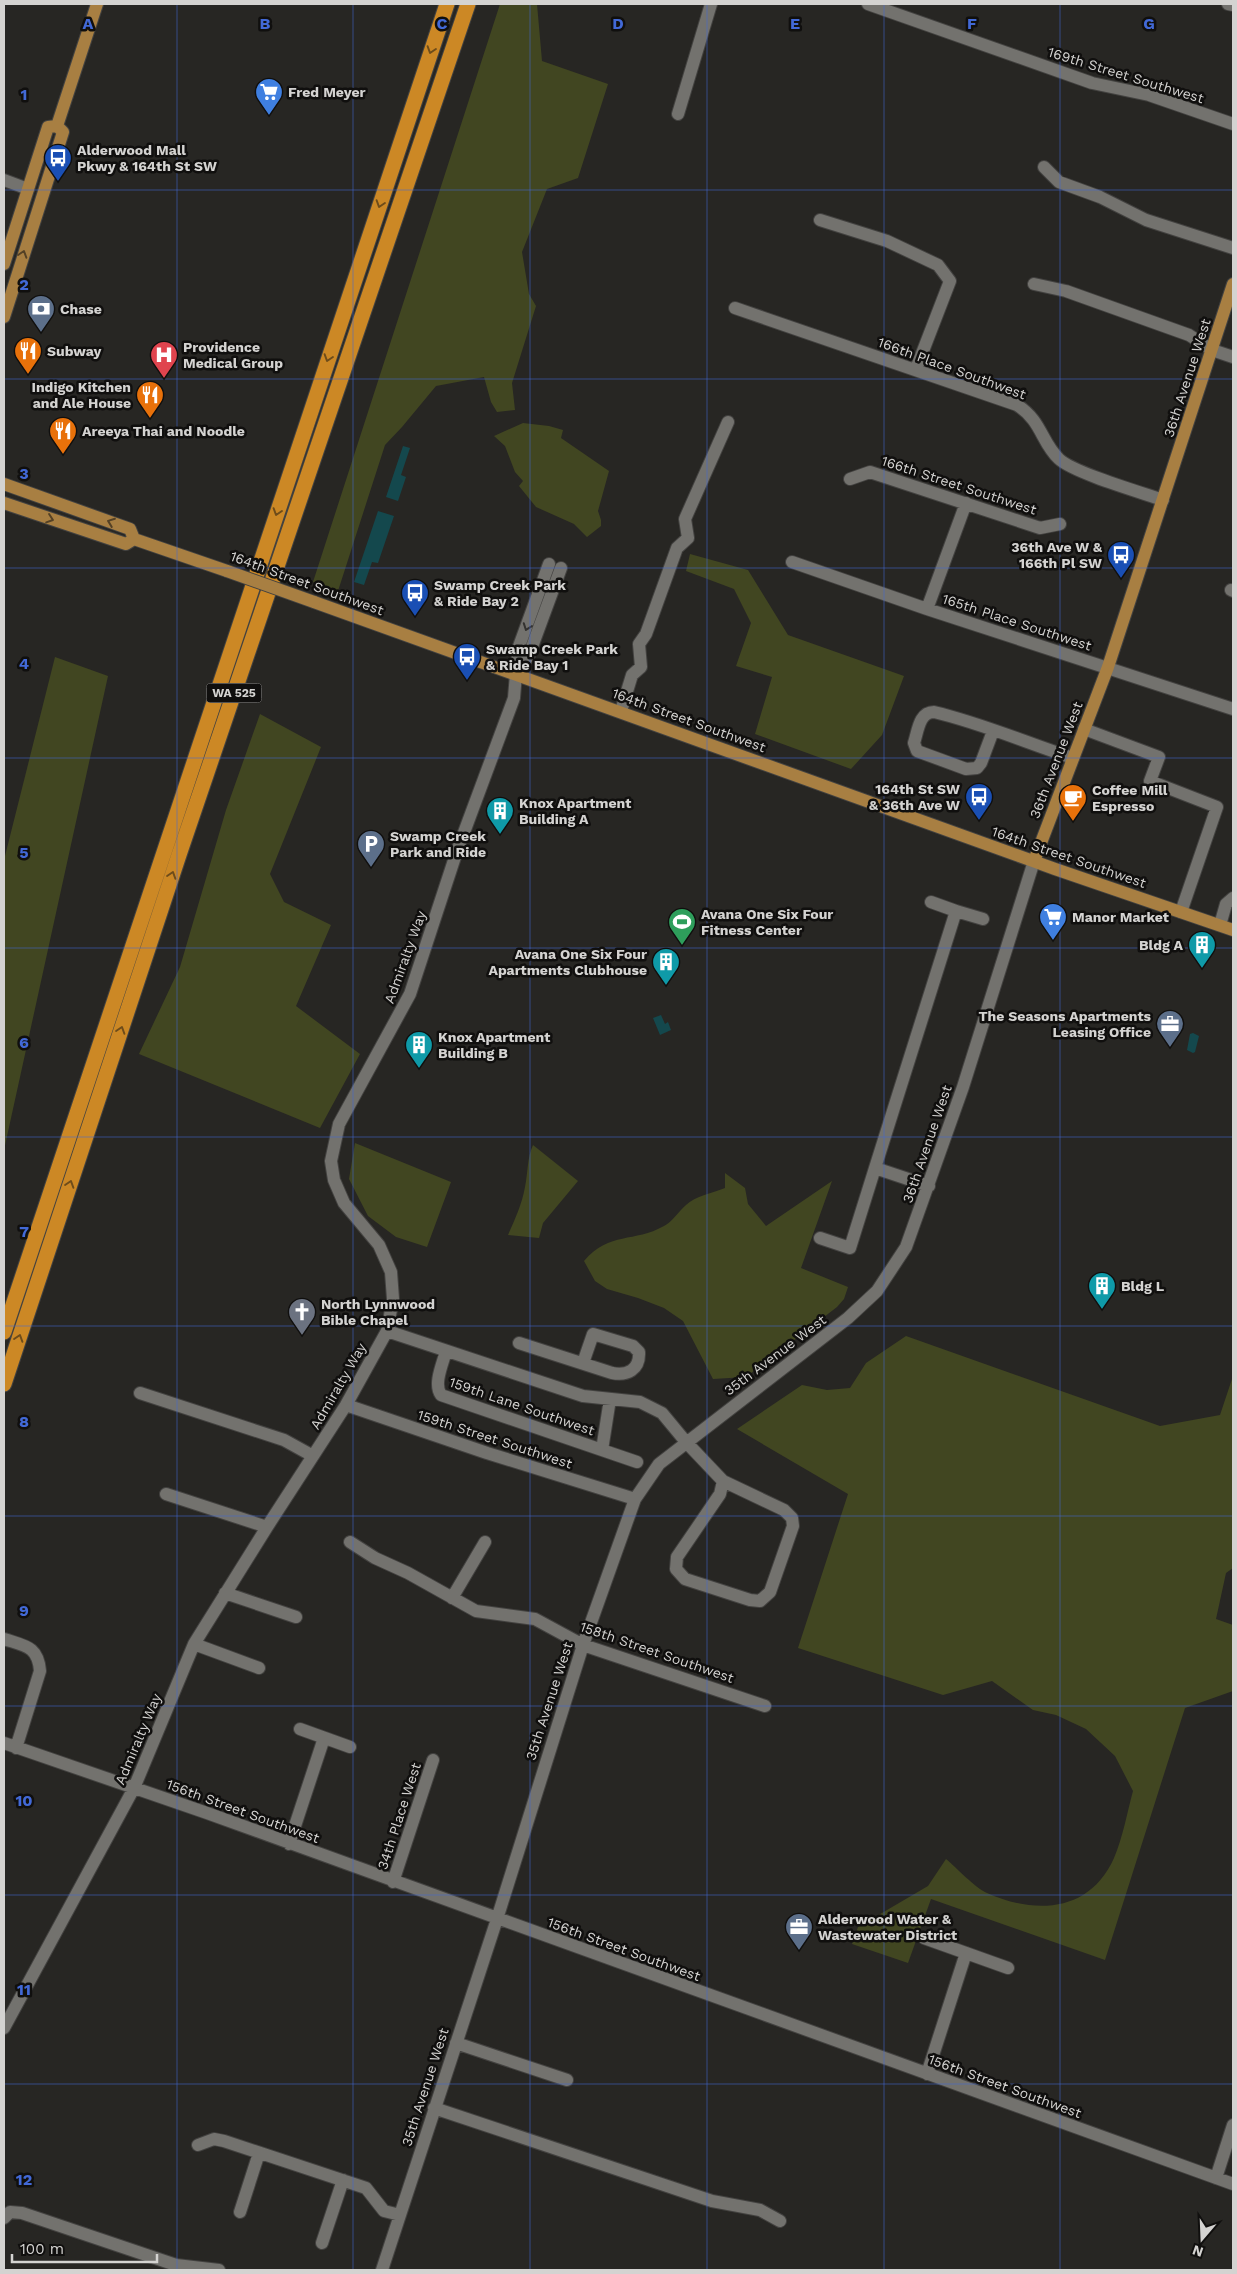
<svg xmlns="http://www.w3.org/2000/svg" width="1237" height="2274" font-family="'Work Sans',sans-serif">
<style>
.green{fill:#414621}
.water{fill:#14484d}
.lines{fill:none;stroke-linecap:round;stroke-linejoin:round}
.minor-casing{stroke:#434240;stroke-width:14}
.major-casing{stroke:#434240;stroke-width:14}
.highway-casing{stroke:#434240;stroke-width:17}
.minor{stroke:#73726e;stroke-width:12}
.major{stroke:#a87f42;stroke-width:12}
.highway{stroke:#cc8825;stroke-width:15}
.major-bridge-casing{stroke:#434240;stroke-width:14;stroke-linecap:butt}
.major-bridge{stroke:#a87f42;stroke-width:12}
.oneway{stroke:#6e4c1a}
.oneway2{stroke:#544125}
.oneway3{stroke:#333230}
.grid{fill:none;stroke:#4269d7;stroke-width:1;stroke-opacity:0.55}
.labels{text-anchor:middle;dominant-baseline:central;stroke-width:5;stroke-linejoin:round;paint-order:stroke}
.shield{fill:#100f0e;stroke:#999896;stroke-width:1}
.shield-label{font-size:12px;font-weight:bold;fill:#d4d3d1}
.street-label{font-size:14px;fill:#d4d3d1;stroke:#100f0e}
.poi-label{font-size:14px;font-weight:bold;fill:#d4d3d1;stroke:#100f0e;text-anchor:start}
.grid-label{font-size:16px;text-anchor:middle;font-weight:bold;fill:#4269d7;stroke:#100f0e;stroke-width:5;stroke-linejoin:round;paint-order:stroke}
</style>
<rect width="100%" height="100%" fill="#272623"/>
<path class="green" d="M 500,4 L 537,4 L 542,61 L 608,84 L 578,178 L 547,189 L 522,252 L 529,294 L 536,306 L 512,383 L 515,410 L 497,412 L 491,402 L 484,377 L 436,386 L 402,427 L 385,445 L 338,591 L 313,582 Z
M 523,423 L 549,426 L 563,430 L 561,438 L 609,471 L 598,511 L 601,520 L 601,526 L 587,537 L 574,524 L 536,507 L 519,486 L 523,481 L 515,472 L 505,446 L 494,436 Z
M 690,554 L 748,570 L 788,635 L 904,676 L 882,735 L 851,769 L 755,734 L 772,677 L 736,666 L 751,623 L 734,589 L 686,571 Z
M 55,657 L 108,676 L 4,1150 L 4,860 Z
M 260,714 L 321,747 L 270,874 L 284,902 L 331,925 L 296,1006 L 360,1054 L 320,1128 L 139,1054 L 180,967 L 226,810 Z
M 355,1143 L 451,1182 L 427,1247 L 396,1237 L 368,1216 L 349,1179 Z
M 533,1145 L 578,1181 L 543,1223 L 539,1238 L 508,1235 C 515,1219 522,1204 525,1187 C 528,1173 527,1158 533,1145 Z
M 725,1173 L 745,1188 L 748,1204 L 766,1226 L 832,1181 L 801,1268 L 848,1287 L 844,1299 L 837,1307 L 746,1377 L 713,1379 L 683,1321 L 664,1308 L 638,1298 L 607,1289 L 595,1281 L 584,1261 C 610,1231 634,1243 664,1226 C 672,1222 679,1211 686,1205 C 695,1196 713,1193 725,1188 Z
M 906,1336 L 1160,1426 L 1220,1415 L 1233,1376 L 1233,1568 L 1226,1573 L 1216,1619 L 1233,1625 L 1233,1691 L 1185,1708 L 1105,1960 L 931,1899 L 908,1963 L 852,1944 L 858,1927 L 928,1886 L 946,1859 C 957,1868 974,1887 987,1893 C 1036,1915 1090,1912 1114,1858 C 1123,1837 1127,1813 1133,1791 L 1115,1756 L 1086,1729 L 1056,1715 L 1033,1710 L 992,1681 L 943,1695 L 798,1648 L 848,1494 L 737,1429 L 802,1385 L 827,1390 L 850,1388 L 866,1363 Z"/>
<path class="water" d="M 403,446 L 410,448 L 401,475 L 406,477 L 398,501 L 386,497 Z
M 378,511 L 394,516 L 378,563 L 372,562 L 364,585 L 354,582 Z
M 661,1015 L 665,1024 L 668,1022 L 671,1030 L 660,1035 L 653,1018 Z
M 1193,1033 L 1199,1036 L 1195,1052 L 1193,1053 L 1187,1050 L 1190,1034 Z"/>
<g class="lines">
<defs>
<path id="minor" d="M 868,4 L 1092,83 L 1149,95 L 1233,124
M 1228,4 L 1233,5
M 678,114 L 711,4
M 1044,167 L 1059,182 L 1100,197 L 1146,220 L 1233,248
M 4,180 L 28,189
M 820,220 L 887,241 L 938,265 L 950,281 L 916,369
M 1034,284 L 1066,291 L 1189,335 L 1212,350 L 1233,357
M 735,308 L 1017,405 C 1042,421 1041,442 1059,459 C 1074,473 1140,492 1163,500
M 850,479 L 870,472 L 1040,528 L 1060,524
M 792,562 L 927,609 L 1233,709
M 1231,590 L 1233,591
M 927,609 L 966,503
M 518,672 L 529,655 L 561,568
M 621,711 L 632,675 L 641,667 L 639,644 L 646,634 L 677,548 L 688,538 L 685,519 L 728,422
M 1084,729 L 1159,757 L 1150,781 L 1217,807 L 1181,912
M 993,731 L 981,763 L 977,768 L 966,769 L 917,751 L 914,743 C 918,731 919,712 934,712 C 981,723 1027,743 1073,758
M 956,911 L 983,919
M 1220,925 L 1226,904 L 1233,898
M 929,1186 L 875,1168 L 956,911 L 931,902
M 820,1238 L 850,1248 L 875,1168
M 387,1331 L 583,1396 L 640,1402 L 662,1413 L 686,1442 L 723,1481 L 784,1510 L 792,1518 L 793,1526 L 770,1592 L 760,1601 L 750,1600 L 685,1579 L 676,1569 L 677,1557 L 720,1494 L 723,1481
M 519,1343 L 612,1373 C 627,1376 640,1370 639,1352 L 633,1346 L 593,1334 L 583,1363
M 446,1351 C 443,1363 433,1384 441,1395 L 637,1462
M 140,1393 L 284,1440 L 313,1456
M 346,1405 L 487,1453 L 635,1499
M 602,1450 L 610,1399
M 166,1494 L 267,1527
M 350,1542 L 375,1558 L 408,1573 L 476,1611 L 535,1619 L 583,1645 L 765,1706
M 225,1593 L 296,1617
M 452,1598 L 485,1542
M 4,1639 C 25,1646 38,1646 40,1671 L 16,1748
M 194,1644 L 259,1668
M 300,1729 L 350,1747
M 4,1743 L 207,1813 L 1233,2184
M 289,1844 L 324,1738
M 393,1882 L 433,1760
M 924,1938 L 1008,1968
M 4,2028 L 134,1788 L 194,1644 L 267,1527 L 346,1405 L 387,1331 L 393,1299 L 391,1272 L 379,1245 L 344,1203 L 334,1180 L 331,1161 L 339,1124 L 410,994 L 456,854 L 514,698 L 518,649 L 549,564
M 456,2043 L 567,2080
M 927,2074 L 966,1953
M 434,2108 L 712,2201 L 760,2210 L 780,2221
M 198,2145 L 214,2139 L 224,2141 L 366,2188 L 384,2211 L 400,2215
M 1216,2178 L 1233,2125
M 240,2212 L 259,2153
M 4,2218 L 10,2212 L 22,2213 L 176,2265 L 219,2270
M 322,2243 L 343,2180
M 382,2270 L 497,1919 L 583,1645 L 635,1499 L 659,1464 L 848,1318 L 877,1291 L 906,1247 L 963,1087 L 1034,861"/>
<path id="major" d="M 57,126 L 97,4
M 4,264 L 48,127 L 57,126
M 4,317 L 63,132 L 57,126
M 4,484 L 130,529 L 134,539
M 4,503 L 126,544 L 134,539
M 134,539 L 227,571
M 314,602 L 1055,869 L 1233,930
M 1034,861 L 1108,667 L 1233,284"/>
<path id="highway" d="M 4,1332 L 447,4
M 4,1384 L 179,855 L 468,4"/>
</defs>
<use href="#minor" class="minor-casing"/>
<use href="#major" class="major-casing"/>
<use href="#highway" class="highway-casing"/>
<use href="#minor" class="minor"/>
<use href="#major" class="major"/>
<use href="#highway" class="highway"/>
<defs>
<path id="major-bridge" d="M 227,571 L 314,602"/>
</defs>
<use href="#major-bridge" class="major-bridge-casing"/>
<use href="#major-bridge" class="major-bridge"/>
</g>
<defs><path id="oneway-chevron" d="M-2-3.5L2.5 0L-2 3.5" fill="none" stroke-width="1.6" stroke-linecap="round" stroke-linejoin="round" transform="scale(1.25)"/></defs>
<g class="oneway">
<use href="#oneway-chevron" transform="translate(431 50) rotate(108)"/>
<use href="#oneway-chevron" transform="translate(380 204) rotate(108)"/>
<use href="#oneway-chevron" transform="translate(328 358) rotate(108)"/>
<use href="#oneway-chevron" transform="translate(277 512) rotate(108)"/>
<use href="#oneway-chevron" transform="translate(172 875) rotate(-72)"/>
<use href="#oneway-chevron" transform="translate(121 1030) rotate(-72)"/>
<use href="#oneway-chevron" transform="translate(70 1184) rotate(-72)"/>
<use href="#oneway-chevron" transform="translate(19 1338) rotate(-72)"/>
</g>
<g class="oneway2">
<use href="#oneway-chevron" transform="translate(23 254) rotate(-72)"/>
<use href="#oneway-chevron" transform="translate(50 519) rotate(19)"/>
<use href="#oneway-chevron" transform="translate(111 522) rotate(-159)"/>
</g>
<use class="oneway3" href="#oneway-chevron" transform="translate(527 627) rotate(110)"/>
<path class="grid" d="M 177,4 L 177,2270M 353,4 L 353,2270M 530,4 L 530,2270M 707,4 L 707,2270M 884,4 L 884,2270M 1060,4 L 1060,2270M 4,190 L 1233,190M 4,379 L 1233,379M 4,568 L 1233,568M 4,758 L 1233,758M 4,948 L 1233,948M 4,1137 L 1233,1137M 4,1326 L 1233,1326M 4,1516 L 1233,1516M 4,1706 L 1233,1706M 4,1895 L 1233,1895M 4,2084 L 1233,2084"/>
<defs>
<symbol id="supermarket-pin" viewBox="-11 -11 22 30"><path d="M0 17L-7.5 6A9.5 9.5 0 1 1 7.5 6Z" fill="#3f7fe0" stroke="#100f0e"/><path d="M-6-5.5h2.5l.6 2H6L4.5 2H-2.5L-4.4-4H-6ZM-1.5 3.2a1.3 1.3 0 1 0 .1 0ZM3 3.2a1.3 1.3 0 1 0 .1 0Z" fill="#fff"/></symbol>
<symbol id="bus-pin" viewBox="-11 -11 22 30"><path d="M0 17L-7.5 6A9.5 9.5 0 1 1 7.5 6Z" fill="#1a4fb4" stroke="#100f0e"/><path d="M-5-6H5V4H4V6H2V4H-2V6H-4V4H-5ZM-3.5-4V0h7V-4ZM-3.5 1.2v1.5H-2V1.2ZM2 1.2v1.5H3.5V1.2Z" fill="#fff"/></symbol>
<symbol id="bank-pin" viewBox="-11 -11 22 30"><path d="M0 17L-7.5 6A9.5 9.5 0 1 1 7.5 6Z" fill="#5c6f8a" stroke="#100f0e"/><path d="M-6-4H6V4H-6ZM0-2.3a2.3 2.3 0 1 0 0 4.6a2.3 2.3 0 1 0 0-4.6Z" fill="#fff"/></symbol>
<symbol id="restaurant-pin" viewBox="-11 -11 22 30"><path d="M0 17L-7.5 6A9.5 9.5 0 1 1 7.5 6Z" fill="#e8710a" stroke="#100f0e"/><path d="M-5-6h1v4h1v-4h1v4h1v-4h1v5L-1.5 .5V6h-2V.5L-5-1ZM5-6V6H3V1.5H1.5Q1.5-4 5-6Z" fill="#fff"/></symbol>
<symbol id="hospital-pin" viewBox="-11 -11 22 30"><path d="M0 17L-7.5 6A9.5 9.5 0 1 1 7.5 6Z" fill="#e0444e" stroke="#100f0e"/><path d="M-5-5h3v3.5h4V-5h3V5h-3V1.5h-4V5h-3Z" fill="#fff"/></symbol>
<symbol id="cafe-pin" viewBox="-11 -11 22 30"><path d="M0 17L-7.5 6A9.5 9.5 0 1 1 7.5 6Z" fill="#e8710a" stroke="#100f0e"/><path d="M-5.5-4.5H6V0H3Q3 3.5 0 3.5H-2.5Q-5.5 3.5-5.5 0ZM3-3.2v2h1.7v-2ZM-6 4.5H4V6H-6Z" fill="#fff"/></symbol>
<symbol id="building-pin" viewBox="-11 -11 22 30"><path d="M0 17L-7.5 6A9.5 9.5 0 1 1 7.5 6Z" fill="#0f9aa8" stroke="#100f0e"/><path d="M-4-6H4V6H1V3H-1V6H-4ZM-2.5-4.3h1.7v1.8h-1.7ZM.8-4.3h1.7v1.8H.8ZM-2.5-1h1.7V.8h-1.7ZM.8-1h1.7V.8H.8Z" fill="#fff"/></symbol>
<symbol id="parking-pin" viewBox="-11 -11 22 30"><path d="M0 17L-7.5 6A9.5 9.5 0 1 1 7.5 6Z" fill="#5c6f8a" stroke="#100f0e"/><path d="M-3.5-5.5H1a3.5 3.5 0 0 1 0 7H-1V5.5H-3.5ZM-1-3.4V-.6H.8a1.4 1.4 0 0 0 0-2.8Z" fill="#fff"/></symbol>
<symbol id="stadium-pin" viewBox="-11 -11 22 30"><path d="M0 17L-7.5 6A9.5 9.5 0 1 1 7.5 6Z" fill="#2e9e5b" stroke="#100f0e"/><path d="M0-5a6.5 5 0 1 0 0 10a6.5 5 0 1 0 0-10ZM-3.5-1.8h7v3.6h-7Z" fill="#fff"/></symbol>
<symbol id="office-pin" viewBox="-11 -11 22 30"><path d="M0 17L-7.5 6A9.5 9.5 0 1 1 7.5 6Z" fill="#5c6f8a" stroke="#100f0e"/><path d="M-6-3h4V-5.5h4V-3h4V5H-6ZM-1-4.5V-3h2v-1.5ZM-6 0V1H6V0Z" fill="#fff"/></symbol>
<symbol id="church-pin" viewBox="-11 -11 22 30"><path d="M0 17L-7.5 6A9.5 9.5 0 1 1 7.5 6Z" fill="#6b7280" stroke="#100f0e"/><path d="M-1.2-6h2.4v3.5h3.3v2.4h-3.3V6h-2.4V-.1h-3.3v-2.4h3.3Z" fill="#fff"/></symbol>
</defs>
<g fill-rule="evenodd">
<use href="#supermarket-pin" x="253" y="76" width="32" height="43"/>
<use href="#bus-pin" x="42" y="142" width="32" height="43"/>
<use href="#bank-pin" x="25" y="293" width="32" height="43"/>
<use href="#restaurant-pin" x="12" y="335" width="32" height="43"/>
<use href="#hospital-pin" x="148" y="339" width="32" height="43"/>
<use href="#restaurant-pin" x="134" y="379" width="32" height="43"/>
<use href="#restaurant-pin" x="47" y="415" width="32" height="43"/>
<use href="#bus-pin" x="1105" y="539" width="32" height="43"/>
<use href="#bus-pin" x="399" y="577" width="32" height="43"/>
<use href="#bus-pin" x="451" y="641" width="32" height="43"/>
<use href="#bus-pin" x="963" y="781" width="32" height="43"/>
<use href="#cafe-pin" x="1057" y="782" width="32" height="43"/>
<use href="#building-pin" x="484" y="795" width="32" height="43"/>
<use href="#parking-pin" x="355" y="828" width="32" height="43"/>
<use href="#supermarket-pin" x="1037" y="901" width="32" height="43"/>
<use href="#stadium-pin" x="666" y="906" width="32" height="43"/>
<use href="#building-pin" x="1186" y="929" width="32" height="43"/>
<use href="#building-pin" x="650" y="946" width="32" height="43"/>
<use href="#office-pin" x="1154" y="1008" width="32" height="43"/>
<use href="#building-pin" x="403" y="1029" width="32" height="43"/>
<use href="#building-pin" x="1086" y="1270" width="32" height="43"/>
<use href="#church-pin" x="286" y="1296" width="32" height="43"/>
<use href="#office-pin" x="783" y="1911" width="32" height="43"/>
</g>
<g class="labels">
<rect class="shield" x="206.5" y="683.5" width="55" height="19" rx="4"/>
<g class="shield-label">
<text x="234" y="693">WA 525</text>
</g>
<g class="street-label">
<text transform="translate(1126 75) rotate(17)">169th Street Southwest</text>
<text transform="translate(952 368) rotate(20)">166th Place Southwest</text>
<text transform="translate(1187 378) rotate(-72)">36th Avenue West</text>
<text transform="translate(959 485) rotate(18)">166th Street Southwest</text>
<text transform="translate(307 583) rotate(20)">164th Street Southwest</text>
<text transform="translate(1017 622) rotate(18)">165th Place Southwest</text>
<text transform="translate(689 720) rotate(20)">164th Street Southwest</text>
<text transform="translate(1056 760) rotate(-69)">36th Avenue West</text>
<text transform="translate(1069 857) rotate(19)">164th Street Southwest</text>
<text transform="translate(405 957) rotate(-70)">Admiralty Way</text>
<text transform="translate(927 1144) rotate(-71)">36th Avenue West</text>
<text transform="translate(775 1355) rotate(-37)">35th Avenue West</text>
<text transform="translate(338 1386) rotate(-60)">Admiralty Way</text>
<text transform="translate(522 1406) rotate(19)">159th Lane Southwest</text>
<text transform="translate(495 1439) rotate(18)">159th Street Southwest</text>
<text transform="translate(657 1652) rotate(19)">158th Street Southwest</text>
<text transform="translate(549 1701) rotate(-72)">35th Avenue West</text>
<text transform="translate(138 1739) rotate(-67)">Admiralty Way</text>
<text transform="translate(243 1811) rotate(20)">156th Street Southwest</text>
<text transform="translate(399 1816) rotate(-72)">34th Place West</text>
<text transform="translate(624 1949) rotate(20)">156th Street Southwest</text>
<text transform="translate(1005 2086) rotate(20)">156th Street Southwest</text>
<text transform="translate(425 2087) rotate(-72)">35th Avenue West</text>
</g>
<g class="poi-label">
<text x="288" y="92">Fred Meyer</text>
<text x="77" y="150">Alderwood Mall<tspan x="77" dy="16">Pkwy &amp; 164th St SW</tspan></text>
<text x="60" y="309">Chase</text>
<text x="183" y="347">Providence<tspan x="183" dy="16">Medical Group</tspan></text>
<text x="47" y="351">Subway</text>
<text x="131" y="387" text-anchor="end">Indigo Kitchen<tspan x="131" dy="16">and Ale House</tspan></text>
<text x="82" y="431">Areeya Thai and Noodle</text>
<text x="1102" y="547" text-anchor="end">36th Ave W &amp;<tspan x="1102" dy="16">166th Pl SW</tspan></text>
<text x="434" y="585">Swamp Creek Park<tspan x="434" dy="16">&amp; Ride Bay 2</tspan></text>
<text x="486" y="649">Swamp Creek Park<tspan x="486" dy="16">&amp; Ride Bay 1</tspan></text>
<text x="960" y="789" text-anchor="end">164th St SW<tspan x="960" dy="16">&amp; 36th Ave W</tspan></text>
<text x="1092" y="790">Coffee Mill<tspan x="1092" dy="16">Espresso</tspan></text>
<text x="519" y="803">Knox Apartment<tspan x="519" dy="16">Building A</tspan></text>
<text x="390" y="836">Swamp Creek<tspan x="390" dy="16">Park and Ride</tspan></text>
<text x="701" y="914">Avana One Six Four<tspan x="701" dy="16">Fitness Center</tspan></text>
<text x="1072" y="917">Manor Market</text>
<text x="1183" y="945" text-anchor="end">Bldg A</text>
<text x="647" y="954" text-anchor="end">Avana One Six Four<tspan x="647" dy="16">Apartments Clubhouse</tspan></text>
<text x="1151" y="1016" text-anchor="end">The Seasons Apartments<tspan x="1151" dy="16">Leasing Office</tspan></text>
<text x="438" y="1037">Knox Apartment<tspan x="438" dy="16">Building B</tspan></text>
<text x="1121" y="1286">Bldg L</text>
<text x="321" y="1304">North Lynnwood<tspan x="321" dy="16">Bible Chapel</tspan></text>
<text x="818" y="1919">Alderwood Water &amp;<tspan x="818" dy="16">Wastewater District</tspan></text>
</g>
</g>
<g class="grid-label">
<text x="88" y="29">A</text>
<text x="265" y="29">B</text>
<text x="442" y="29">C</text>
<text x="618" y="29">D</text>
<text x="795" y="29">E</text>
<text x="972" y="29">F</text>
<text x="1149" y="29">G</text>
<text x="24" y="100">1</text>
<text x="24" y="290">2</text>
<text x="24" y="479">3</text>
<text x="24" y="669">4</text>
<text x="24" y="858">5</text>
<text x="24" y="1048">6</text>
<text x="24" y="1237">7</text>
<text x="24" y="1427">8</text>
<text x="24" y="1616">9</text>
<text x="24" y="1806">10</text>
<text x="24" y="1995">11</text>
<text x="24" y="2185">12</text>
</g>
<rect width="1237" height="2274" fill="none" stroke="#d4d3d1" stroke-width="10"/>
<g transform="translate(1202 2239) rotate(199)" stroke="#100f0e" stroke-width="4" paint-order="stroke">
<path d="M0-4L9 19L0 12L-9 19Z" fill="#d4d3d1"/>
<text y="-8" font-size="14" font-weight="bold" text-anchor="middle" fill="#d4d3d1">N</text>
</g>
<path d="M12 2254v8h145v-8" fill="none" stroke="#d4d3d1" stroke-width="2.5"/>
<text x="20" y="2254" font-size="15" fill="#d4d3d1" stroke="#100f0e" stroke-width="4" paint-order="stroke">100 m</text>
</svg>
